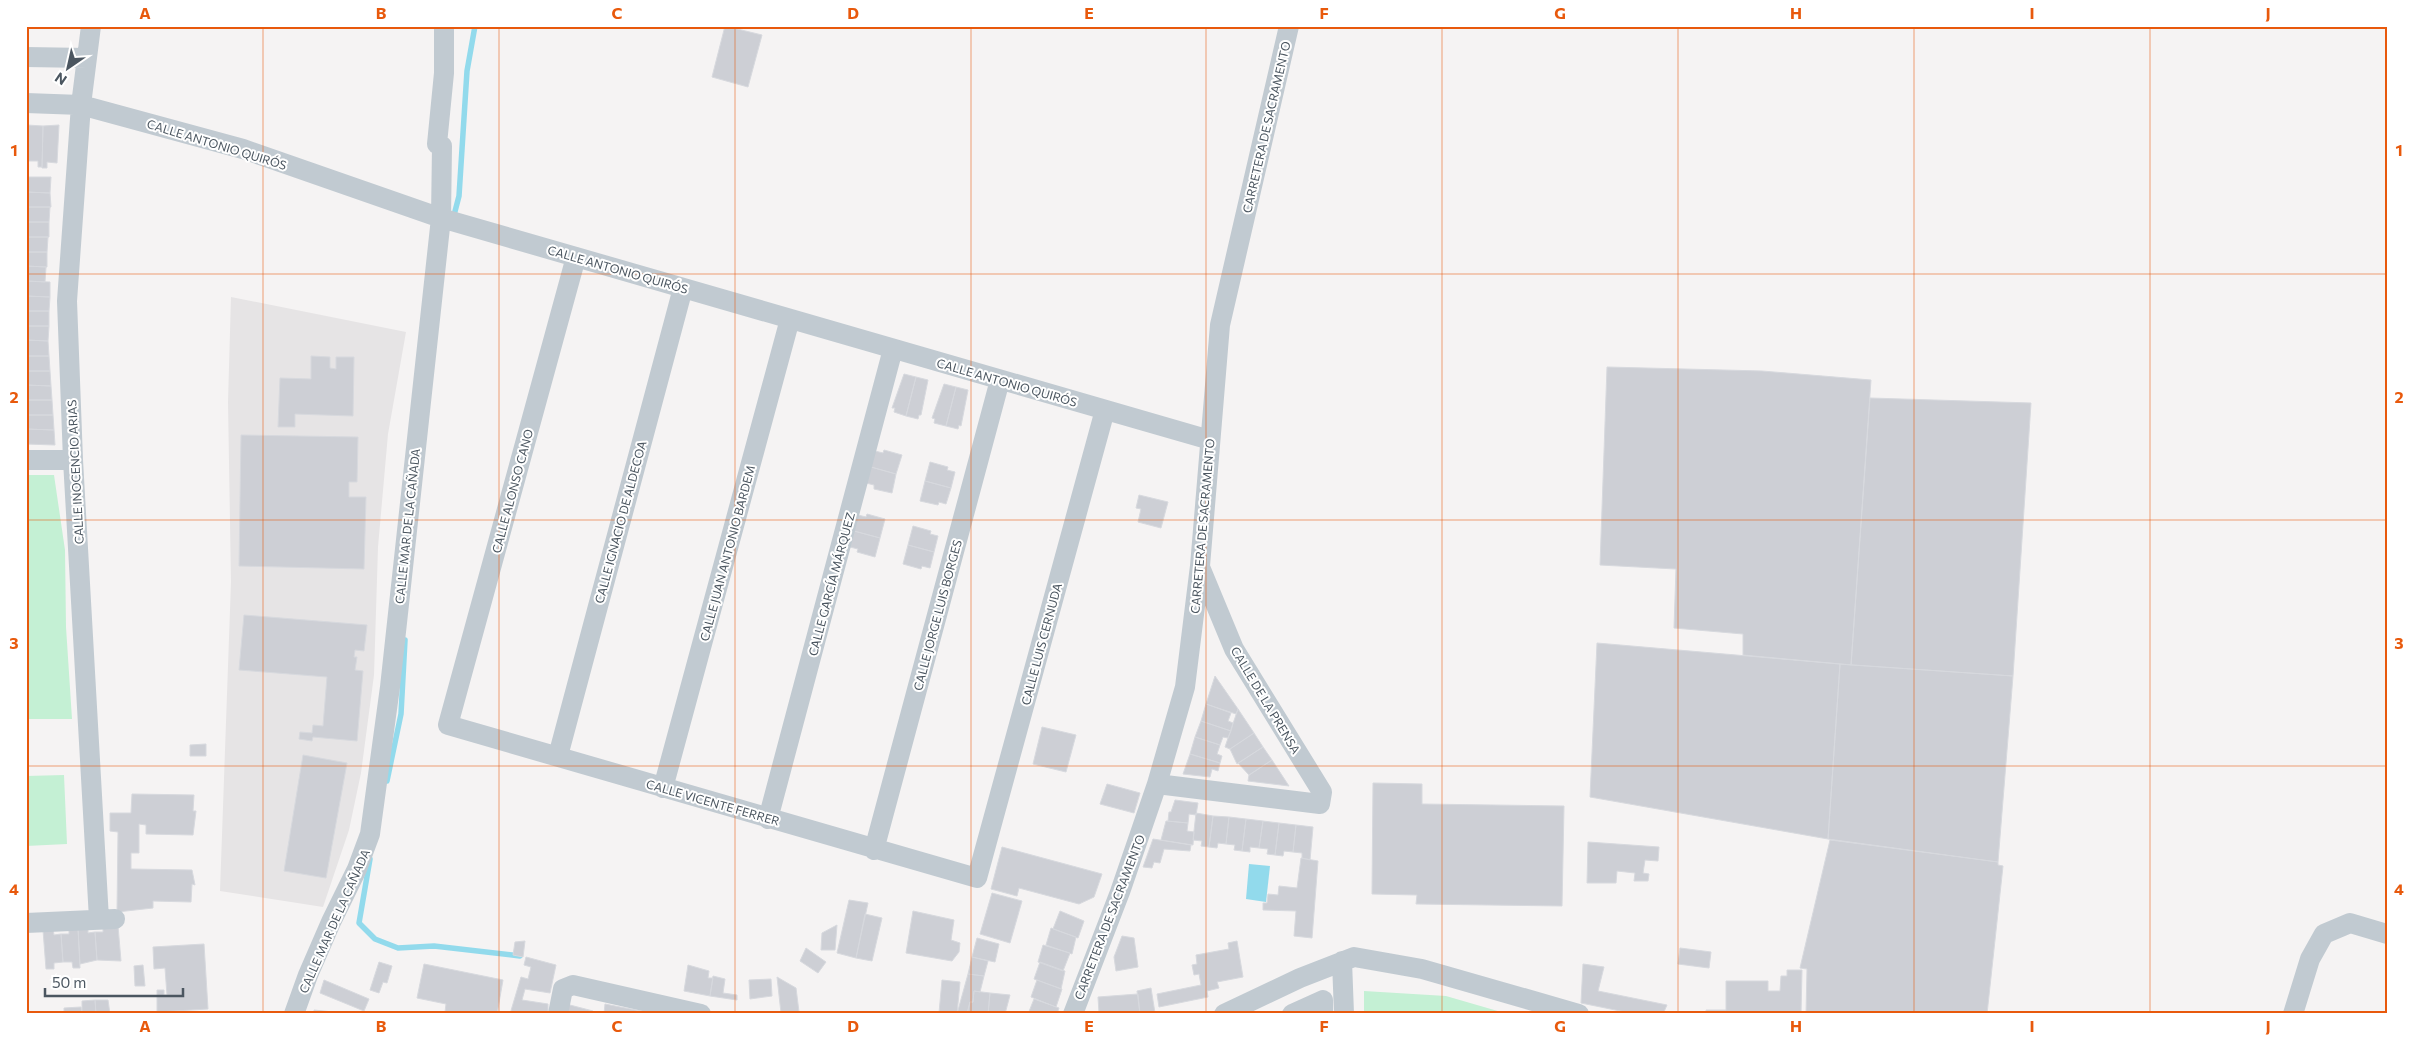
<svg xmlns="http://www.w3.org/2000/svg" width="2413" height="1040" font-family="Commissioner,sans-serif">
<style>
.education{fill:#e6e4e5}
.green{fill:#c4f0d4}
.water{fill:#92daec}
.lines{fill:none;stroke-linecap:round;stroke-linejoin:round}
.stream{stroke:#92daec;stroke-width:5.5}
.building{fill:#cdcfd5;stroke:#d7d9de}
.street{stroke:#c1cad1;stroke-width:20}
.grid{fill:none;stroke:#e8590c;stroke-width:1;stroke-opacity:0.55}
.labels{text-anchor:middle;dominant-baseline:central;stroke-width:4;stroke-linejoin:round;paint-order:stroke}
.street-label{font-size:12px;fill:#4b5660;stroke:#fff}
.neatline{fill:none;stroke:#e8590c;stroke-width:2}
.grid-label{font-size:16px;text-anchor:middle;font-weight:bold;fill:#e8590c}
</style>
<rect width="100%" height="100%" fill="#f5f3f3"/>
<path class="education" d="M 231,297 L 406,332 L 388,434 L 378,547 L 374,675 L 361,773 L 349,830 L 323,907 L 220,891 L 231,582 L 228,402 Z"/>
<path class="green" d="M 26,475 L 54,475 L 65,550 L 66,627 L 72,719 L 26,719 Z
M 64,775 L 67,844 L 26,846 L 26,776 Z
M 1364,991 L 1446,996 L 1508,1014 L 1364,1014 Z"/>
<path class="water" d="M 1249,864 L 1270,866 L 1266,902 L 1246,899 Z"/>
<g class="lines">
<path class="stream" d="M 453,219 L 459,196 L 467,71 L 475,26
M 387,781 L 401,714 L 405,640
M 370,859 L 359,923 L 375,939 L 398,948 L 434,946 L 520,956"/>
</g>
<path class="building" d="M 725,26 L 762,35 L 748,87 L 712,77 Z
M 27,125 L 43,126 L 42,167 L 38,167 L 38,161 L 27,161 Z
M 59,125 L 57,163 L 47,162 L 47,168 L 42,168 L 43,126 Z
M 26,177 L 51,177 L 50,193 L 26,192 Z
M 26,192 L 50,193 L 51,207 L 26,207 Z
M 26,207 L 50,207 L 49,222 L 26,222 Z
M 26,222 L 49,222 L 49,237 L 26,237 Z
M 26,237 L 48,237 L 47,252 L 26,252 Z
M 26,252 L 47,252 L 47,267 L 26,266 Z
M 26,266 L 46,267 L 45,282 L 26,281 Z
M 26,281 L 50,282 L 50,297 L 26,296 Z
M 26,296 L 50,297 L 49,311 L 26,311 Z
M 26,311 L 49,311 L 49,326 L 26,326 Z
M 26,326 L 49,326 L 48,341 L 26,340 Z
M 26,340 L 48,341 L 49,356 L 26,356 Z
M 26,356 L 49,356 L 50,371 L 26,371 Z
M 311,356 L 330,357 L 330,368 L 336,369 L 336,357 L 354,357 L 353,416 L 295,414 L 295,427 L 278,427 L 280,378 L 311,379 Z
M 1607,367 L 1762,371 L 1871,380 L 1851,665 L 1743,655 L 1743,634 L 1674,628 L 1676,569 L 1600,565 Z
M 26,371 L 50,371 L 51,386 L 26,385 Z
M 904,374 L 916,377 L 906,416 L 894,412 L 895,408 L 892,408 Z
M 916,377 L 928,380 L 921,415 L 919,415 L 918,419 L 906,416 Z
M 944,384 L 956,387 L 946,426 L 934,423 L 935,419 L 932,418 Z
M 26,385 L 51,386 L 52,400 L 26,400 Z
M 956,387 L 968,390 L 961,426 L 959,425 L 958,429 L 946,426 Z
M 1870,398 L 2031,403 L 2013,676 L 1851,665 Z
M 26,400 L 52,400 L 53,415 L 26,415 Z
M 26,415 L 53,415 L 54,430 L 26,429 Z
M 26,429 L 54,430 L 55,445 L 26,444 Z
M 241,435 L 358,437 L 357,482 L 349,482 L 349,497 L 366,497 L 364,569 L 239,566 Z
M 884,450 L 902,455 L 896,474 L 871,467 L 875,451 L 883,453 Z
M 930,462 L 948,467 L 947,470 L 955,472 L 951,488 L 925,481 Z
M 871,467 L 896,474 L 892,493 L 874,489 L 874,485 L 866,483 Z
M 925,481 L 951,488 L 946,504 L 939,502 L 938,505 L 920,501 Z
M 1139,495 L 1168,502 L 1161,528 L 1138,522 L 1141,509 L 1136,508 Z
M 867,514 L 885,519 L 880,538 L 854,531 L 858,515 L 866,517 Z
M 913,526 L 931,531 L 930,534 L 938,536 L 934,552 L 908,545 Z
M 854,531 L 880,538 L 875,557 L 857,552 L 858,549 L 850,547 Z
M 908,545 L 934,552 L 930,568 L 922,566 L 921,569 L 903,564 Z
M 244,615 L 367,625 L 364,651 L 355,650 L 354,657 L 357,657 L 355,670 L 363,671 L 357,741 L 313,737 L 312,741 L 299,739 L 300,732 L 312,733 L 313,725 L 323,726 L 327,677 L 239,670 Z
M 1597,643 L 1840,664 L 1828,839 L 1590,797 Z
M 1840,664 L 2013,676 L 1998,862 L 1828,839 Z
M 1215,676 L 1238,709 L 1236,714 L 1206,704 Z
M 1206,704 L 1231,713 L 1228,721 L 1233,723 L 1231,731 L 1201,721 Z
M 1238,709 L 1254,733 L 1230,749 L 1225,747 Z
M 1201,721 L 1231,731 L 1228,738 L 1223,737 L 1220,745 L 1195,737 Z
M 1042,727 L 1076,735 L 1066,772 L 1033,764 Z
M 1254,733 L 1263,747 L 1237,764 L 1230,749 Z
M 1195,737 L 1220,745 L 1217,754 L 1222,756 L 1220,763 L 1190,754 Z
M 206,744 L 206,756 L 190,756 L 190,745 Z
M 1263,747 L 1272,760 L 1249,775 L 1238,763 Z
M 1190,754 L 1220,763 L 1218,771 L 1212,769 L 1210,777 L 1183,774 Z
M 303,755 L 347,763 L 326,878 L 284,871 Z
M 1272,760 L 1289,786 L 1248,781 L 1249,775 Z
M 1373,783 L 1422,784 L 1422,804 L 1564,806 L 1562,906 L 1416,904 L 1417,895 L 1372,894 Z
M 1107,784 L 1140,793 L 1134,813 L 1100,804 Z
M 132,794 L 194,795 L 193,811 L 196,811 L 193,835 L 146,834 L 146,825 L 139,824 L 139,853 L 131,853 L 131,869 L 192,870 L 195,885 L 192,884 L 191,902 L 153,901 L 153,908 L 117,912 L 118,832 L 110,831 L 110,813 L 131,813 Z
M 1175,800 L 1198,803 L 1196,815 L 1189,814 L 1188,823 L 1168,821 L 1169,812 L 1171,812 Z
M 1196,813 L 1213,816 L 1209,847 L 1201,846 L 1202,841 L 1193,840 Z
M 1213,816 L 1229,817 L 1226,844 L 1218,843 L 1217,848 L 1209,847 Z
M 1229,817 L 1246,819 L 1242,851 L 1234,850 L 1235,845 L 1226,844 Z
M 1246,819 L 1263,821 L 1259,848 L 1250,847 L 1250,852 L 1242,851 Z
M 1166,821 L 1188,823 L 1187,831 L 1194,832 L 1193,845 L 1161,840 Z
M 1263,821 L 1279,823 L 1275,855 L 1267,854 L 1268,849 L 1259,848 Z
M 1279,823 L 1296,825 L 1293,852 L 1284,851 L 1283,856 L 1275,855 Z
M 1296,825 L 1313,827 L 1310,860 L 1302,858 L 1302,853 L 1293,852 Z
M 1153,839 L 1191,845 L 1190,851 L 1164,849 L 1160,863 L 1154,862 L 1152,868 L 1143,867 Z
M 1830,840 L 1998,862 L 1998,865 L 2003,866 L 1987,1014 L 1806,1014 L 1807,969 L 1800,968 Z
M 1588,842 L 1659,847 L 1658,861 L 1645,860 L 1643,873 L 1649,874 L 1648,881 L 1634,881 L 1635,873 L 1617,871 L 1616,883 L 1587,883 Z
M 1002,847 L 1102,874 L 1094,897 L 1079,904 L 1019,888 L 1017,896 L 991,889 Z
M 1301,858 L 1318,861 L 1312,938 L 1294,936 L 1296,911 L 1263,910 L 1263,903 L 1267,903 L 1268,894 L 1278,895 L 1279,886 L 1297,888 Z
M 992,893 L 1022,901 L 1010,943 L 980,934 Z
M 849,900 L 868,903 L 856,958 L 837,953 Z
M 913,911 L 954,920 L 951,940 L 960,943 L 959,952 L 952,961 L 906,953 Z
M 1060,911 L 1084,921 L 1078,938 L 1053,929 Z
M 865,914 L 882,918 L 872,961 L 856,958 Z
M 837,925 L 835,950 L 821,950 L 822,933 Z
M 103,926 L 118,926 L 121,961 L 97,960 L 95,932 L 103,932 Z
M 88,927 L 88,933 L 95,932 L 97,960 L 80,964 L 78,928 Z
M 78,928 L 80,968 L 73,968 L 72,962 L 63,962 L 61,934 L 69,934 L 69,929 Z
M 1051,928 L 1076,937 L 1072,954 L 1046,945 Z
M 53,929 L 54,935 L 61,934 L 63,962 L 54,963 L 54,969 L 46,969 L 43,930 Z
M 1122,936 L 1134,938 L 1138,967 L 1116,971 L 1114,957 Z
M 977,938 L 999,944 L 995,962 L 972,957 Z
M 525,941 L 523,957 L 513,955 L 515,942 Z
M 1237,941 L 1243,977 L 1217,982 L 1219,988 L 1207,991 L 1208,997 L 1159,1007 L 1157,994 L 1201,985 L 1199,974 L 1194,975 L 1192,965 L 1197,964 L 1196,955 L 1229,949 L 1228,943 Z
M 204,944 L 208,1009 L 157,1012 L 157,990 L 164,990 L 164,995 L 167,995 L 165,968 L 154,969 L 153,947 Z
M 1043,945 L 1070,953 L 1063,971 L 1038,962 Z
M 806,948 L 826,962 L 818,973 L 800,961 Z
M 1680,948 L 1711,952 L 1709,968 L 1678,964 Z
M 526,957 L 556,965 L 550,993 L 525,989 L 522,1000 L 548,1004 L 548,1014 L 510,1014 L 521,977 L 528,979 L 531,967 L 524,965 Z
M 972,957 L 988,961 L 984,976 L 968,974 Z
M 379,962 L 392,966 L 387,983 L 383,982 L 379,993 L 370,990 Z
M 1040,962 L 1065,971 L 1061,989 L 1034,979 Z
M 424,964 L 503,980 L 497,1014 L 454,1014 L 445,1012 L 446,1004 L 417,998 Z
M 1583,964 L 1604,967 L 1598,991 L 1667,1005 L 1663,1014 L 1635,1014 L 1581,1003 Z
M 143,965 L 145,986 L 135,986 L 134,966 Z
M 688,965 L 709,971 L 708,978 L 713,978 L 710,996 L 684,991 Z
M 1787,970 L 1802,970 L 1801,1014 L 1706,1014 L 1706,1010 L 1726,1010 L 1726,981 L 1768,981 L 1768,991 L 1780,991 L 1781,976 L 1787,976 Z
M 968,974 L 984,976 L 980,992 L 974,991 L 973,1002 L 970,1002 L 967,1014 L 957,1014 Z
M 713,976 L 725,979 L 723,993 L 737,995 L 737,1000 L 710,996 Z
M 777,977 L 796,988 L 799,1012 L 781,1013 Z
M 771,979 L 772,996 L 750,999 L 749,980 Z
M 324,980 L 369,999 L 364,1011 L 320,993 Z
M 942,980 L 960,982 L 957,1014 L 939,1013 Z
M 1037,980 L 1062,989 L 1056,1007 L 1031,997 Z
M 1151,988 L 1155,1013 L 1140,1014 L 1137,991 Z
M 974,991 L 990,993 L 988,1014 L 967,1014 L 970,1002 L 973,1002 Z
M 990,993 L 1010,995 L 1005,1014 L 988,1014 Z
M 1138,994 L 1140,1014 L 1090,1014 L 1099,1013 L 1098,997 Z
M 1034,999 L 1059,1008 L 1057,1014 L 1028,1014 Z
M 95,1000 L 96,1014 L 82,1014 L 82,1001 Z
M 95,1000 L 108,1000 L 110,1014 L 96,1014 Z
M 566,1004 L 593,1011 L 592,1014 L 564,1014 Z
M 605,1004 L 651,1013 L 651,1014 L 604,1014 Z
M 81,1007 L 82,1014 L 64,1014 L 64,1008 Z
M 314,1010 L 352,1014 L 314,1014 Z"/>
<g class="lines">
<path class="street" d="M 91,26 L 81,105 L 67,301 L 73,460 L 99,919
M 26,57 L 87,58
M 26,103 L 81,105 L 243,149 L 441,218 L 1210,440
M 576,257 L 448,725 L 977,878 L 1105,410
M 26,460 L 73,460
M 558,756 L 683,288
M 1157,784 L 1320,804 L 1322,792 L 1234,649 L 1200,567
M 663,788 L 790,319
M 768,819 L 893,349
M 874,850 L 1000,380
M 26,923 L 115,919
M 1342,961 L 1344,1014
M 294,1014 L 308,975 L 331,922 L 357,869 L 370,834 L 390,687 L 441,218 L 442,146 L 437,144 L 444,73 L 444,26
M 558,1014 L 563,989 L 573,985 L 701,1014
M 1073,1014 L 1120,892 L 1157,784 L 1185,687 L 1200,566 L 1220,325 L 1289,26
M 1224,1014 L 1300,978 L 1354,957 L 1422,969 L 1579,1014
M 1292,1014 L 1323,1000 L 1323,1014
M 2293,1014 L 2310,959 L 2324,934 L 2350,923 L 2387,934"/>
</g>
<path class="grid" d="M 263,26 L 263,1014M 499,26 L 499,1014M 735,26 L 735,1014M 971,26 L 971,1014M 1206,26 L 1206,1014M 1442,26 L 1442,1014M 1678,26 L 1678,1014M 1914,26 L 1914,1014M 2150,26 L 2150,1014M 26,274 L 2387,274M 26,520 L 2387,520M 26,766 L 2387,766"/>
<g class="labels">
<g class="street-label">
<text transform="translate(1266 127) rotate(-77)">CARRETERA DE SACRAMENTO</text>
<text transform="translate(217 144) rotate(17)">CALLE ANTONIO QUIRÓS</text>
<text transform="translate(618 269) rotate(16)">CALLE ANTONIO QUIRÓS</text>
<text transform="translate(1007 382) rotate(16)">CALLE ANTONIO QUIRÓS</text>
<text transform="translate(75 472) rotate(-93)">CALLE INOCENCIO ARIAS</text>
<text transform="translate(512 491) rotate(-75)">CALLE ALONSO CANO</text>
<text transform="translate(620 522) rotate(-75)">CALLE IGNACIO DE ALDECOA</text>
<text transform="translate(407 526) rotate(-84)">CALLE MAR DE LA CAÑADA</text>
<text transform="translate(1202 526) rotate(-85)">CARRETERA DE SACRAMENTO</text>
<text transform="translate(727 553) rotate(-75)">CALLE JUAN ANTONIO BARDEM</text>
<text transform="translate(831 584) rotate(-75)">CALLE GARCÍA MÁRQUEZ</text>
<text transform="translate(937 615) rotate(-75)">CALLE JORGE LUIS BORGES</text>
<text transform="translate(1041 644) rotate(-75)">CALLE LUIS CERNUDA</text>
<text transform="translate(1266 700) rotate(59)">CALLE DE LA PRENSA</text>
<text transform="translate(713 802) rotate(16)">CALLE VICENTE FERRER</text>
<text transform="translate(1109 917) rotate(-69)">CARRETERA DE SACRAMENTO</text>
<text transform="translate(334 921) rotate(-66)">CALLE MAR DE LA CAÑADA</text>
</g>
</g>
<rect width="2413" height="1040" fill="none" stroke="#ffffff" stroke-width="55"/>
<g transform="translate(68 68) rotate(214)" stroke="#ffffff" stroke-width="4" paint-order="stroke">
<path d="M0-4L9 19L0 12L-9 19Z" fill="#4b5660"/>
<text y="-8" font-size="14" font-weight="bold" text-anchor="middle" fill="#4b5660">N</text>
</g>
<path d="M45 988v8h138v-8" fill="none" stroke="#4b5660" stroke-width="2.5"/>
<text x="52" y="988" font-size="15" fill="#4b5660" stroke="#ffffff" stroke-width="4" paint-order="stroke">50 m</text>
<rect x="28" y="28" width="2358" height="984" class="neatline"/>
<g class="grid-label">
<text x="145" y="19">A</text>
<text x="381" y="19">B</text>
<text x="617" y="19">C</text>
<text x="853" y="19">D</text>
<text x="1089" y="19">E</text>
<text x="1324" y="19">F</text>
<text x="1560" y="19">G</text>
<text x="1796" y="19">H</text>
<text x="2032" y="19">I</text>
<text x="2268" y="19">J</text>
<text x="14" y="156">1</text>
<text x="2399" y="156">1</text>
<text x="14" y="403">2</text>
<text x="2399" y="403">2</text>
<text x="14" y="649">3</text>
<text x="2399" y="649">3</text>
<text x="14" y="895">4</text>
<text x="2399" y="895">4</text>
<text x="145" y="1032">A</text>
<text x="381" y="1032">B</text>
<text x="617" y="1032">C</text>
<text x="853" y="1032">D</text>
<text x="1089" y="1032">E</text>
<text x="1324" y="1032">F</text>
<text x="1560" y="1032">G</text>
<text x="1796" y="1032">H</text>
<text x="2032" y="1032">I</text>
<text x="2268" y="1032">J</text>
</g>
</svg>
